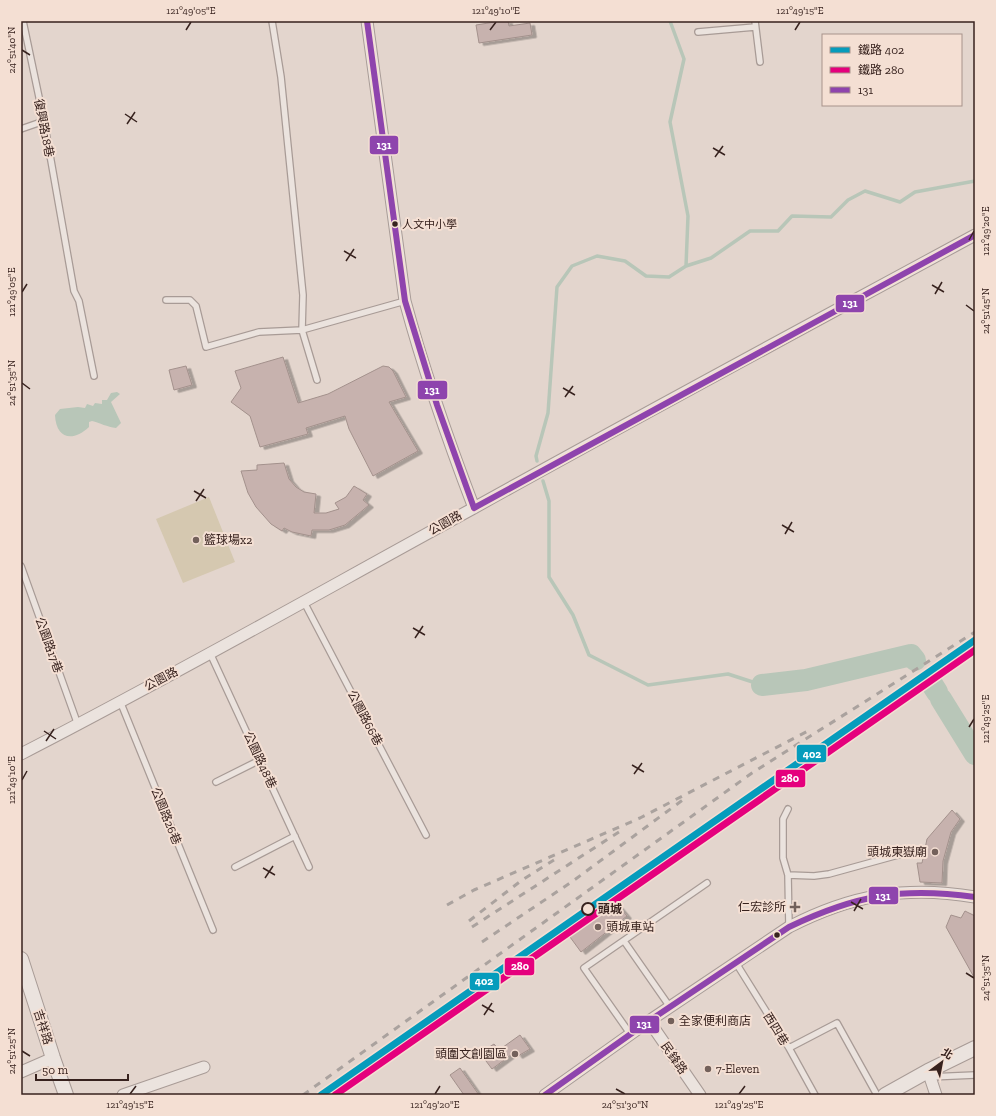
<svg xmlns="http://www.w3.org/2000/svg" width="996" height="1116" font-family="'Zilla Slab','Noto Sans TC',serif">
<style>
.green{fill:#d5c8b0}
.water{fill:#b8c6b8}
.lines{fill:none;stroke-linecap:round;stroke-linejoin:round}
.stream{stroke:#b8c6b8;stroke-width:3.5}
.river{stroke:#b8c6b8;stroke-width:22}
.building{fill:#c7b2ae;stroke:#a3918c;filter:url(#shadow)}
.service-casing{stroke:#a89b96;stroke-width:8}
.minor-casing{stroke:#a89b96;stroke-width:13}
.tertiary-casing{stroke:#a89b96;stroke-width:16}
.service{stroke:#ebe3de;stroke-width:5.5}
.minor{stroke:#ebe3de;stroke-width:11}
.tertiary{stroke:#ebe3de;stroke-width:14}
.rail{stroke:#aaa29e;stroke-width:3;stroke-dasharray:7 7;stroke-linecap:butt}
.bus-1-casing{stroke:#f4dfd3;stroke-width:9}
.bus-1{stroke:#8e44ad;stroke-width:6}
.rail-1-casing{stroke:#f4dfd3;stroke-width:10}
.rail-2-casing{stroke:#f4dfd3;stroke-width:10}
.rail-1{stroke:#069cbc;stroke-width:7}
.rail-2{stroke:#e5007d;stroke-width:7}
.ticks{fill:none;stroke:#37221e;stroke-width:1.5}
.bus-dot{fill:#37221e;stroke:#f4dfd3;stroke-width:1.5}
.poi-dot{fill:#73615b;stroke:#f4dfd3;stroke-width:1.5}
.stop-dot{fill:#f4dfd3;stroke:#37221e;stroke-width:2}
.labels{text-anchor:middle;dominant-baseline:central;stroke-width:4;stroke-linejoin:round;paint-order:stroke}
.bus-label{font-size:11px;fill:#37221e;stroke:#f4dfd3;text-anchor:start}
.street-label{font-size:12px;fill:#37221e;stroke:#f4dfd3}
.poi-label{font-size:12px;fill:#37221e;stroke:#f4dfd3;text-anchor:start}
.stop-label{font-size:12px;font-weight:bold;fill:#37221e;stroke:#f4dfd3;text-anchor:start}
.line-badge{stroke:#f4dfd3;stroke-width:1.5}
.badge-label{font-size:11px;text-anchor:middle;font-weight:bold;fill:#fff}
.neatline{fill:none;stroke:#37221e;stroke-width:1.5}
.ticks-label{font-size:10px;text-anchor:middle;fill:#37221e}
</style>
<defs>
<filter id="shadow"><feDropShadow dx="4.5" dy="2.5" stdDeviation="0" flood-color="#0004"/></filter>
</defs>
<rect width="100%" height="100%" fill="#e3d5cd"/>
<path class="green" d="M 209,497 L 235,562 L 183,583 L 156,519 Z"/>
<path class="water" d="M 117,392 L 120,394 L 111,402 L 121,423 L 116,428 C 107,427 100,423 92,421 L 89,422 L 89,427 C 72,443 56,438 55,415 L 60,409 L 78,407 L 85,408 L 87,404 L 93,406 L 95,403 L 102,404 L 102,400 L 107,400 L 111,393 Z"/>
<g class="lines">
<path class="stream" d="M 686,266 L 711,258 L 750,231 L 778,231 L 792,216 L 831,217 L 848,200 L 865,191 L 900,202 L 915,192 L 975,181
M 537,461 L 536,456 L 548,413 L 557,287 L 572,266 L 597,256 L 625,261 L 646,276 L 669,277 L 686,266 L 688,216 L 670,122 L 684,59 L 670,21
M 543,481 L 549,501 L 549,577 L 573,615 L 589,655 L 648,685 L 728,674 L 762,685"/>
<path class="river" d="M 930,681 L 937,692
M 762,685 L 806,680 L 911,655 L 915,660
M 941,699 L 975,754"/>
</g>
<path class="building" d="M 501,21 L 508,21 L 509,26 L 530,23 L 532,35 L 479,43 L 476,25 Z
M 283,357 L 298,403 L 328,394 L 383,366 L 389,367 L 393,371 L 406,397 L 389,402 L 418,451 L 373,476 L 349,429 L 345,416 L 306,428 L 308,434 L 260,447 L 250,416 L 231,402 L 241,388 L 235,371 Z
M 186,366 L 192,385 L 174,390 L 169,370 Z
M 284,463 L 289,479 L 296,487 L 304,492 L 316,494 L 314,513 L 326,513 L 339,509 L 335,503 L 346,497 L 354,486 L 367,494 L 363,500 L 369,505 L 345,525 L 329,530 L 312,530 L 311,536 L 292,532 L 284,528 L 282,531 L 271,524 L 256,507 L 248,493 L 241,471 L 257,470 L 257,465 Z
M 952,810 L 960,819 L 951,832 L 943,861 L 942,883 L 920,882 L 917,863 L 922,863 L 927,839 Z
M 599,900 L 608,912 L 617,904 L 627,916 L 581,952 L 570,937 L 596,917 L 589,908 Z
M 965,911 L 975,916 L 975,979 L 946,927 L 951,915 L 961,918 Z
M 520,1035 L 530,1049 L 518,1056 L 515,1052 L 492,1069 L 480,1053 L 494,1044 L 499,1050 Z
M 460,1068 L 479,1095 L 464,1095 L 450,1075 Z"/>
<g class="lines">
<defs>
<path id="service" d="M 23,21 L 44,121 L 74,291 L 79,301 L 94,376
M 272,21 L 281,77 L 303,295 L 302,330 L 405,301
M 755,21 L 760,62
M 698,32 L 755,27
M 21,129 L 44,121
M 166,300 L 190,300 L 196,306 L 206,347 L 259,332 L 302,330 L 317,380
M 21,566 L 78,725
M 304,602 L 426,835
M 210,653 L 309,867
M 120,701 L 213,930
M 216,782 L 260,760
M 788,809 L 783,819 L 783,858 L 788,875 L 789,927
M 235,867 L 295,836
M 788,875 L 814,876 L 829,874 L 909,852
M 624,941 L 670,1007
M 736,963 L 789,1048 L 815,1095
M 631,1035 L 584,968 L 707,883
M 789,1048 L 837,1023 L 877,1095
M 930,1077 L 975,1075"/>
<path id="minor" d="M 367,21 L 405,301 C 424,371 448,440 474,508
M 21,754 C 173,676 322,591 472,509 C 639,416 807,326 975,235
M 649,1021 L 700,1095
M 928,1071 L 936,1095
M 21,1072 L 53,1058
M 123,1095 L 204,1067
M 545,1095 L 649,1021 L 789,927 C 851,895 906,885 975,897"/>
<path id="tertiary" d="M 21,959 L 53,1058 L 66,1095
M 885,1095 L 928,1071 L 975,1048"/>
</defs>
<use href="#service" class="service-casing"/>
<use href="#minor" class="minor-casing"/>
<use href="#tertiary" class="tertiary-casing"/>
<use href="#service" class="service"/>
<use href="#minor" class="minor"/>
<use href="#tertiary" class="tertiary"/>
<path class="rail" d="M 447,905 L 474,890 L 640,818 L 810,730
M 469,921 L 522,880 L 554,860
M 472,927 L 622,830
M 482,942 L 573,881 L 684,799
M 303,1095 L 752,773 L 975,632"/>
<defs>
<path id="bus-1" d="M 367,21 L 405,301 L 437,405 L 474,508
M 474,508 L 975,235
M 545,1095 L 649,1021 L 789,927 C 856,895 901,887 975,897"/>
</defs>
<use href="#bus-1" class="bus-1-casing"/>
<use href="#bus-1" class="bus-1"/>
<defs>
<path id="rail-1" d="M 321,1095 L 975,640"/>
<path id="rail-2" d="M 335,1095 L 975,650"/>
</defs>
<use href="#rail-1" class="rail-1-casing"/>
<use href="#rail-2" class="rail-2-casing"/>
<use href="#rail-1" class="rail-1"/>
<use href="#rail-2" class="rail-2"/>
</g>
<path class="ticks" d="M 186,30 L 191,22M 490,30 L 496,22M 795,30 L 800,22M 22,50 L 30,55M 125,114 L 137,122M 127,124 L 135,112M 713,148 L 725,155M 715,157 L 723,146M 969,240 L 974,231M 344,251 L 356,258M 346,261 L 354,249M 932,285 L 944,292M 22,292 L 27,284M 935,294 L 942,282M 966,305 L 974,311M 22,383 L 30,389M 563,388 L 575,395M 565,397 L 573,386M 194,491 L 206,498M 196,501 L 204,489M 782,525 L 794,532M 785,534 L 792,522M 413,628 L 425,635M 415,638 L 423,626M 969,727 L 974,719M 44,731 L 56,739M 46,741 L 54,729M 632,765 L 644,772M 634,774 L 642,763M 22,780 L 27,771M 263,868 L 275,875M 265,878 L 273,866M 851,902 L 863,909M 854,911 L 861,899M 966,973 L 974,978M 482,1005 L 494,1012M 484,1015 L 492,1003M 22,1051 L 30,1056M 616,1089 L 625,1094M 130,1094 L 136,1086M 435,1094 L 440,1086M 739,1094 L 745,1086"/>
<g class="bus-dot">
<circle cx="395" cy="224" r="3.5"/>
<circle cx="777" cy="935" r="3.5"/>
</g>
<g class="poi-dot">
<circle cx="196" cy="540" r="4"/>
<circle cx="935" cy="852" r="4"/>
<path d="M793 901h4v4h4v4h-4v4h-4v-4h-4v-4h4z"/>
<circle cx="598" cy="927" r="4"/>
<circle cx="671" cy="1021" r="4"/>
<circle cx="515" cy="1054" r="4"/>
<circle cx="708" cy="1069" r="4"/>
</g>
<circle class="stop-dot" cx="588" cy="909" r="6"/>
<g class="labels">
<g class="bus-label">
<text x="402" y="224">人文中小學</text>
</g>
<g class="street-label">
<text transform="translate(44 128) rotate(79)">復興路18巷</text>
<text transform="translate(445 523) rotate(-29)">公園路</text>
<text transform="translate(49 645) rotate(70)">公園路17巷</text>
<text transform="translate(161 679) rotate(-28)">公園路</text>
<text transform="translate(365 718) rotate(62)">公園路66巷</text>
<text transform="translate(260 760) rotate(65)">公園路48巷</text>
<text transform="translate(166 816) rotate(68)">公園路26巷</text>
<text transform="translate(43 1027) rotate(72)">吉祥路</text>
<text transform="translate(776 1029) rotate(58)">西四巷</text>
<text transform="translate(674 1058) rotate(55)">民鋒路</text>
</g>
<g class="poi-label">
<text x="204" y="540">籃球場x2</text>
<text x="927" y="852" text-anchor="end">頭城東嶽廟</text>
<text x="786" y="907" text-anchor="end">仁宏診所</text>
<text x="606" y="927">頭城車站</text>
<text x="679" y="1021">全家便利商店</text>
<text x="507" y="1054" text-anchor="end">頭圍文創園區</text>
<text x="716" y="1069">7-Eleven</text>
</g>
<g class="stop-label">
<text x="598" y="909">頭城</text>
</g>
</g>
<g class="line-badge">
<rect x="369" y="135" width="30" height="20" rx="4" fill="#8e44ad"/>
<rect x="835" y="294" width="30" height="19" rx="4" fill="#8e44ad"/>
<rect x="417" y="380" width="31" height="20" rx="4" fill="#8e44ad"/>
<rect x="796" y="744" width="31" height="19" rx="4" fill="#069cbc"/>
<rect x="775" y="769" width="31" height="19" rx="4" fill="#e5007d"/>
<rect x="868" y="886" width="31" height="19" rx="4" fill="#8e44ad"/>
<rect x="504" y="957" width="31" height="19" rx="4" fill="#e5007d"/>
<rect x="469" y="972" width="31" height="19" rx="4" fill="#069cbc"/>
<rect x="629" y="1015" width="31" height="19" rx="4" fill="#8e44ad"/>
</g>
<g class="badge-label">
<text x="384" y="149">131</text>
<text x="850" y="307">131</text>
<text x="432" y="394">131</text>
<text x="812" y="758">402</text>
<text x="790" y="782">280</text>
<text x="883" y="900">131</text>
<text x="520" y="970">280</text>
<text x="484" y="985">402</text>
<text x="644" y="1028">131</text>
</g>
<rect width="996" height="1116" fill="none" stroke="#f4dfd3" stroke-width="44"/>
<rect x="822" y="34" width="140" height="72" fill="#f4dfd3" stroke="#a8938b"/>
<rect x="830" y="47" width="20" height="6" fill="#069cbc" stroke="#a8938b"/>
<text x="858" y="54" font-size="12" fill="#37221e">鐵路 402</text>
<rect x="830" y="67" width="20" height="6" fill="#e5007d" stroke="#a8938b"/>
<text x="858" y="74" font-size="12" fill="#37221e">鐵路 280</text>
<rect x="830" y="87" width="20" height="6" fill="#8e44ad" stroke="#a8938b"/>
<text x="858" y="94" font-size="12" fill="#37221e">131</text>
<g transform="translate(942 1062) rotate(32)" stroke="#f4dfd3" stroke-width="3" paint-order="stroke">
<path d="M0-3L7 15L0 10L-7 15Z" fill="#37221e"/>
<text y="-6" font-size="11" font-weight="bold" text-anchor="middle" fill="#37221e">北</text>
</g>
<path d="M36 1074v6h92v-6" fill="none" stroke="#37221e" stroke-width="2"/>
<text x="42" y="1074" font-size="12" fill="#37221e" stroke="#f4dfd3" stroke-width="3" paint-order="stroke">50 m</text>
<rect x="22" y="22" width="952" height="1072" class="neatline"/>
<g class="ticks-label">
<text x="191" y="14">121°49'05"E</text>
<text x="496" y="14">121°49'10"E</text>
<text x="800" y="14">121°49'15"E</text>
<text transform="translate(11 50) rotate(-90)" y="4">24°51'40"N</text>
<text transform="translate(985 231) rotate(-90)" y="4">121°49'20"E</text>
<text transform="translate(11 292) rotate(-90)" y="4">121°49'05"E</text>
<text transform="translate(985 311) rotate(-90)" y="4">24°51'45"N</text>
<text transform="translate(11 383) rotate(-90)" y="4">24°51'35"N</text>
<text transform="translate(985 719) rotate(-90)" y="4">121°49'25"E</text>
<text transform="translate(11 780) rotate(-90)" y="4">121°49'10"E</text>
<text transform="translate(985 978) rotate(-90)" y="4">24°51'35"N</text>
<text transform="translate(11 1051) rotate(-90)" y="4">24°51'25"N</text>
<text x="130" y="1108">121°49'15"E</text>
<text x="435" y="1108">121°49'20"E</text>
<text x="625" y="1108">24°51'30"N</text>
<text x="739" y="1108">121°49'25"E</text>
</g>
</svg>
